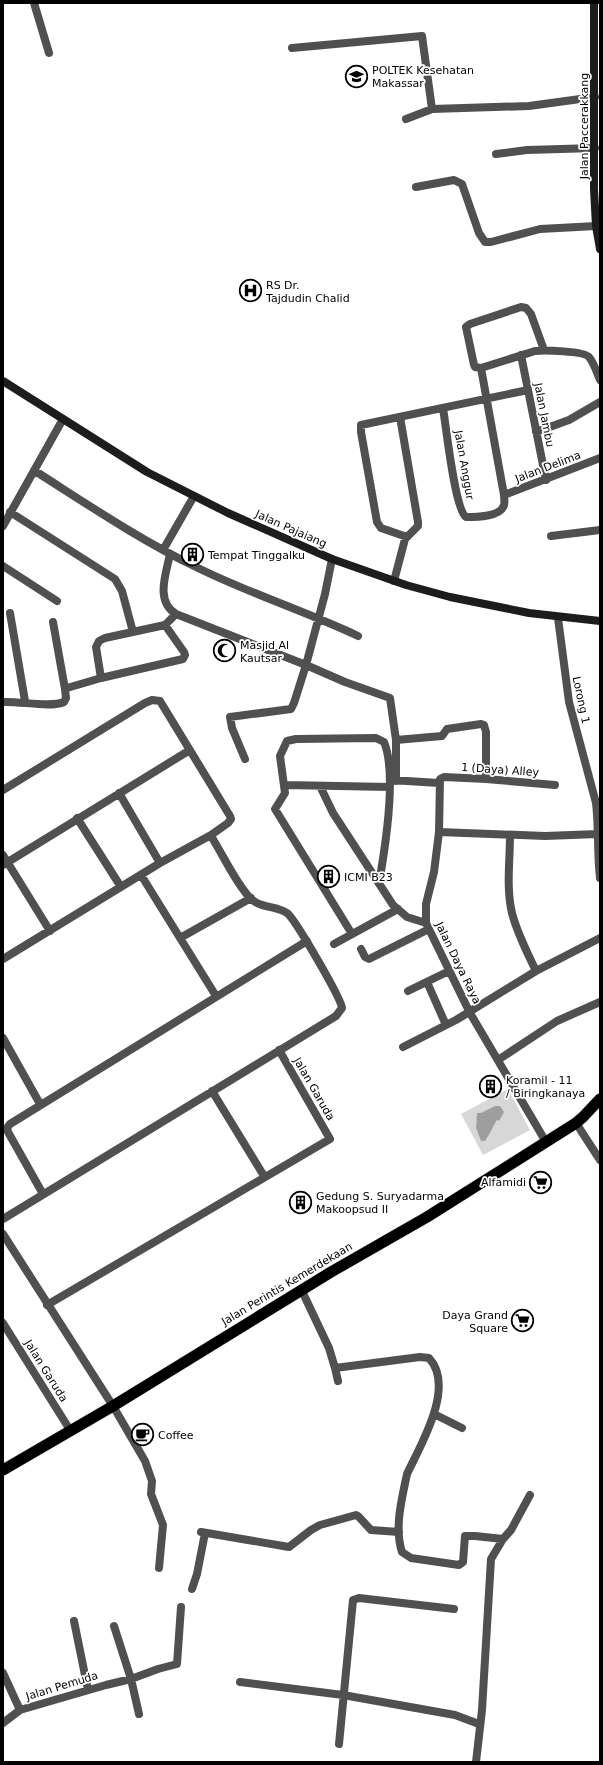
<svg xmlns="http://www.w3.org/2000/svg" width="603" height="1765" font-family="'DejaVu Sans',sans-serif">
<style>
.green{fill:#d7d7d7;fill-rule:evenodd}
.water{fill:#9e9e9e}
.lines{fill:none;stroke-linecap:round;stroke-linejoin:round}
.trunk-casing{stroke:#dbdbdb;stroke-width:12}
.minor{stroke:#505050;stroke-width:8}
.secondary{stroke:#1d1d1d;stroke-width:8}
.trunk{stroke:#000;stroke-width:11}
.labels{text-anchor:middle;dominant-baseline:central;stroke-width:3.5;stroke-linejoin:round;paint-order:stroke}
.poi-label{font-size:11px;fill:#000;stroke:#fff;text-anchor:start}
.street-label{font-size:11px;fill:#000;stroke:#fff}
</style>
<rect width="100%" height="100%" fill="#fff"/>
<path class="green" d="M 508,1089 L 530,1130 L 483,1155 L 461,1114 ZM 495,1106 L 499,1121 L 497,1120 C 490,1129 493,1132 481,1140 C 471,1119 477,1116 495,1106 Z"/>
<path class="water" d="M 495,1106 L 500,1106 L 504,1112 L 499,1121 L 497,1120 C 493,1126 490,1134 485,1141 L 481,1141 L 476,1128 L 477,1113 L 481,1113 Z"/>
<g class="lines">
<defs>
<path id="trunk" d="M 3,1470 L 113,1406 L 331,1272 L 427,1217 L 576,1123 L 583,1117 L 600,1099"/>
</defs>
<use href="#trunk" class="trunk-casing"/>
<path class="minor" d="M 34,3 L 49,53
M 292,48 L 422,36 L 432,109 L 529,106 L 595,97
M 406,119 L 432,109
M 496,154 L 527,150 L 595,148
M 416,187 L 454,180 L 462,184 L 479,233 L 485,242 L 491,242 L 540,229 L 596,226
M 521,355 L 546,480
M 481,368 L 535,351 C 544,350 584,351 589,357 C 594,363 597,373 600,380
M 443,408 C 446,426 455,510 466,517 C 476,517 501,517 504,505 C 505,502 504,498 504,495 L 481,368 L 475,367 L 474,365 L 466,327 L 470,324 L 521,307 L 526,308 L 531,314 L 544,350
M 536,432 L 569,420 L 600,402
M 35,471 C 87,504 140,540 196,567 C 248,593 305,611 358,636
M 504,495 L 600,458
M 10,512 L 115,579 L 122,591 L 133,632
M 3,526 L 63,419
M 551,536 L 600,530
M 407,537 L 381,528 L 377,522 L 361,432 L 361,425 L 528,390
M 163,550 L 194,496
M 170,554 C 166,574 155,601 176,614 L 306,665 L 294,703 L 291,709 L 230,717 L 232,728 L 245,759
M 332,559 L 325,594 L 306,665 L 345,682 L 390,698 L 396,740 L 396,781
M 3,566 L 57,601
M 394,581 L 405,539 L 418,526 L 418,522 L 400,417
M 10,613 L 25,701
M 558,618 L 569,702 L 596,803 C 599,828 597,853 600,878
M 53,622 L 65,689
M 101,678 L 183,659 L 185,655 L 184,652 L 165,625
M 3,702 C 20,701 51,708 64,702 L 66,698 L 65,689 L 67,688 L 101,678 L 96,647 L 99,641 L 105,638 L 165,625 L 176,614
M 396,740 L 442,736 L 447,729 L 481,724 L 484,725 L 486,732 L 486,779
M 391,780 L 439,783
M 285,785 L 390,787
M 320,786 L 333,813 L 393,905 L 407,917 L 426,923
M 3,790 L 145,703 L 152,700 L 160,701 L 230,816 L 231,819 L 228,823 L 211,835 L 214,841 C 225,859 236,883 250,898 C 261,909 276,905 287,913 C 295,919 341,998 342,1008 L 336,1016 L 3,1219
M 119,793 L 160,863
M 77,818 L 121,887
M 439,832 L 545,836 L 598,834
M 510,835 C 510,861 506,888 512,913 C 517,933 527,952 536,971
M 3,855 L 50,931
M 3,865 L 190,750
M 141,875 L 216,996
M 352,934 L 275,809 L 285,793 L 280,756 L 287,741 L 296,739 L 376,738 L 384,742 C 397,773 385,849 379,883
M 180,938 L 251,898
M 334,944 L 398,909
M 361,949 L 365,957 L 369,959 L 429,929
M 3,959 L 160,863 L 211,835
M 427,982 L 446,1025
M 408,991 L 449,971
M 3,1038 L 40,1104
M 403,1047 L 456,1020 L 536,971 L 600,938
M 498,1060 L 557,1021 L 600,1002
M 212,1091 L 264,1176
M 576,1123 L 600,1160
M 546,1142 L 470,1013 L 426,923 L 426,904 L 434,872 L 439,832 L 440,779 L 444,777 L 486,779 L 555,785
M 43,1194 L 8,1132 L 7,1128 L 10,1124 L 307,941
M 3,1234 L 113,1406 L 145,1461 L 152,1481 L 151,1494 L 163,1525 L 159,1568
M 302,1291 L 329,1348 L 335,1368 L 420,1357 L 429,1358 C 456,1387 420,1446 407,1474 C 402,1498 394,1528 402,1552 L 411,1558 L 459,1565 L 463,1562 L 465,1536 L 475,1536 L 503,1539
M 47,1305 L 330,1139 L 279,1050
M 3,1323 L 70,1430
M 335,1368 L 338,1381
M 434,1414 L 462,1428
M 201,1532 L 289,1547 L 311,1530 L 320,1525 L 356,1515 L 358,1516 L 371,1530 L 399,1532
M 192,1589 L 197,1574 L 205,1533
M 74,1621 L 88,1690
M 114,1626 L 131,1679 L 139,1714
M 3,1673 L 20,1710
M 240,1682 L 343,1695 L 455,1715 L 479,1724
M 3,1723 L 20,1710 L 106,1685 L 131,1679 L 158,1669 L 177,1664 L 181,1607
M 339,1744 L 353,1600 L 359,1598 L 454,1609
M 476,1762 L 482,1710 L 491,1559 L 503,1539 L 511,1530 L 530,1495"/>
<path class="secondary" d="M 594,3 L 594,189 L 596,226 L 600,249
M 3,381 L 147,472 L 228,513 L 332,559 L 406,585 L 450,597 L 529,613 L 600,621"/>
<use href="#trunk" class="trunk"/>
</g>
<defs>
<symbol id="university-ring" viewBox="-11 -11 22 22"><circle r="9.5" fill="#fff" stroke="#000" stroke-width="1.5"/><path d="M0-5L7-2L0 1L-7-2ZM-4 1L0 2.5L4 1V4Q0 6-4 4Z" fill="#000"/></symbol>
<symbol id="hospital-ring" viewBox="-11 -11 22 22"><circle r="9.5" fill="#fff" stroke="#000" stroke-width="1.5"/><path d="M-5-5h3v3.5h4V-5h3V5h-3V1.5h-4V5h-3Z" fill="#000"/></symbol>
<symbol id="building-ring" viewBox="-11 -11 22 22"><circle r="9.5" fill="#fff" stroke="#000" stroke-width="1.5"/><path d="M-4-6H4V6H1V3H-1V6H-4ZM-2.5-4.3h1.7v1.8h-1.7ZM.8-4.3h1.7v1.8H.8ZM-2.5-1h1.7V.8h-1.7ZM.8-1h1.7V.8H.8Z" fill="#000"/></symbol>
<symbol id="mosque-ring" viewBox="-11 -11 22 22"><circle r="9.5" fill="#fff" stroke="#000" stroke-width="1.5"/><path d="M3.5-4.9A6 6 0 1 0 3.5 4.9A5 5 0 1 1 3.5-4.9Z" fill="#000"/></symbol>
<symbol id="supermarket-ring" viewBox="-11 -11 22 22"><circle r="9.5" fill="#fff" stroke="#000" stroke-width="1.5"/><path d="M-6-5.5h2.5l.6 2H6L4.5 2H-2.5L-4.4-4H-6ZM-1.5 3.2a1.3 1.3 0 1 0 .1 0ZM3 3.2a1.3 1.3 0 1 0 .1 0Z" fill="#000"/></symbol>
<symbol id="cafe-ring" viewBox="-11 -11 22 22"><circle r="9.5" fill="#fff" stroke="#000" stroke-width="1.5"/><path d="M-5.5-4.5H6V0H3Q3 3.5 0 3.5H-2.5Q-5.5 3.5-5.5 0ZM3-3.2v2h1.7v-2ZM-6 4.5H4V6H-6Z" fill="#000"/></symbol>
</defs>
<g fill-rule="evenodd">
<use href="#university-ring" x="344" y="64" width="25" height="25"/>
<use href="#hospital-ring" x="238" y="278" width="25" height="25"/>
<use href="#building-ring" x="180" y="542" width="25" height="25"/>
<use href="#mosque-ring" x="212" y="638" width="25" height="25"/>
<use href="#building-ring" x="316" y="864" width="25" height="25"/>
<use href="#building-ring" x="478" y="1074" width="25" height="25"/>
<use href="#supermarket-ring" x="528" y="1170" width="25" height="25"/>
<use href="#building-ring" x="288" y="1190" width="25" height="25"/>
<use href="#supermarket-ring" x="510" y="1308" width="25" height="25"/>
<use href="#cafe-ring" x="130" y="1422" width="25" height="25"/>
</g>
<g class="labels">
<g class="poi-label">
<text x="372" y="70">POLTEK Kesehatan<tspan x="372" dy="13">Makassar</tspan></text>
<text x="266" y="285">RS Dr.<tspan x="266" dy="13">Tajdudin Chalid</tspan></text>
<text x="208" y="555">Tempat Tinggalku</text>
<text x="240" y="645">Masjid Al<tspan x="240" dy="13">Kautsar</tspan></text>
<text x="344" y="877">ICMI B23</text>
<text x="506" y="1080">Koramil - 11<tspan x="506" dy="13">/ Biringkanaya</tspan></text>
<text x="526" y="1182" text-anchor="end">Alfamidi</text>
<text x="316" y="1196">Gedung S. Suryadarma<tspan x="316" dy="13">Makoopsud II</tspan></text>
<text x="508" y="1315" text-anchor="end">Daya Grand<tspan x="508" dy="13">Square</tspan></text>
<text x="158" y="1435">Coffee</text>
</g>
<g class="street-label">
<text transform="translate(584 126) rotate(-90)">Jalan Paccerakkang</text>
<text transform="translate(544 415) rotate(79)">Jalan Jambu</text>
<text transform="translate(464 465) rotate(80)">Jalan Anggur</text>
<text transform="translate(548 467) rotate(-21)">Jalan Delima</text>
<text transform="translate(291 529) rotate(24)">Jalan Pajaiang</text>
<text transform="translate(581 700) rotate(78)">Lorong 1</text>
<text transform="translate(500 770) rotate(4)">1 (Daya) Alley</text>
<text transform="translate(458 963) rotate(64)">Jalan Daya Raya</text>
<text transform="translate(314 1089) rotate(60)">Jalan Garuda</text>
<text transform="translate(287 1284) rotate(-31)">Jalan Perintis Kemerdekaan</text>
<text transform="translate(46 1371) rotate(58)">Jalan Garuda</text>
<text transform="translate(62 1686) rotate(-17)">Jalan Pemuda</text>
</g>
</g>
<rect width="603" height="1765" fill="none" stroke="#000000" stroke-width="8"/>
</svg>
